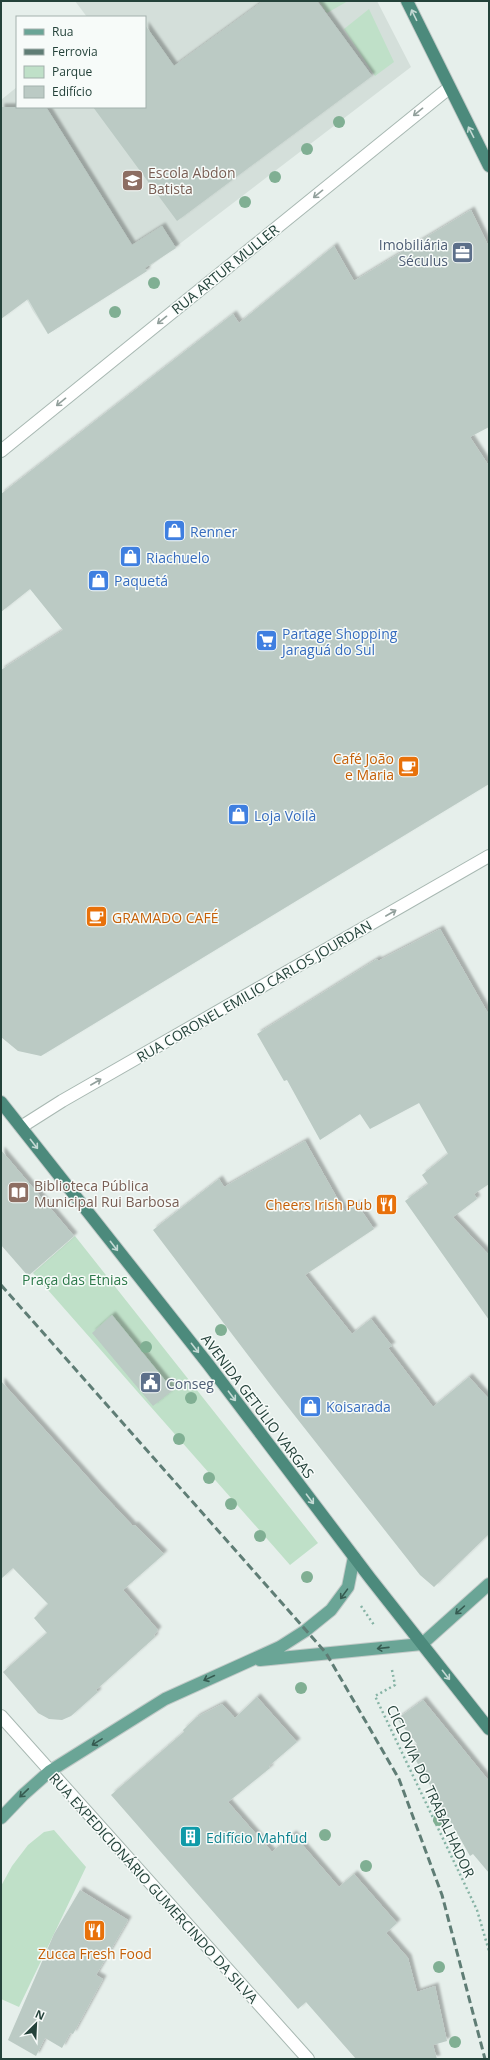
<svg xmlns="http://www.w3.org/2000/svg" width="490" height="2060" font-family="'Open Sans',sans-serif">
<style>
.built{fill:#d4dfda}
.green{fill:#bfe0c8}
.building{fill:#bbcac4;filter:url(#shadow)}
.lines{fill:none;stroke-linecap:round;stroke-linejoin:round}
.minor-casing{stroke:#a8b8b2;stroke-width:14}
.tertiary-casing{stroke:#a8b8b2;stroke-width:14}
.primary-casing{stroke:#c2cac8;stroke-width:14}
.trunk-casing{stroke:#c2cac8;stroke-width:14}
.path{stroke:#86b3a5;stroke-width:2.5;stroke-dasharray:2 3;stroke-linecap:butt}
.minor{stroke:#fff;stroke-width:12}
.tertiary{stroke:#fff;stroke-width:12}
.primary{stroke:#6aa596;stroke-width:12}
.trunk{stroke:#4c8a7c;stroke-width:12}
.rail{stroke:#5f7d75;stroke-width:3;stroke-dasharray:8 4;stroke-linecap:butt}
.tree{fill:#80af93}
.oneway{stroke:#c4d9d4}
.oneway2{stroke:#92a09c}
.oneway3{stroke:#365b51}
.labels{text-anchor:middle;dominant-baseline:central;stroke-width:3;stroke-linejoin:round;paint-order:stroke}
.education-label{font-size:14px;fill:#785e54;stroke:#f7fbf9;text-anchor:start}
.service-label{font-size:14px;fill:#4e5e75;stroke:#f7fbf9;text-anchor:end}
.street-label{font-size:14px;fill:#24423a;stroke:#f7fbf9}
.shop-label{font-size:14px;fill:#366cbe;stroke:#f7fbf9;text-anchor:start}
.food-label{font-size:14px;fill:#c56008;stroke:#f7fbf9;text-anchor:end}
.park-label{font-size:14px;fill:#2d7a4b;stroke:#f7fbf9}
.culture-label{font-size:14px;fill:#0d838f;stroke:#f7fbf9;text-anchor:start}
</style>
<defs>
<filter id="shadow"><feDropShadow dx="3.5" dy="-3.5" stdDeviation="1" flood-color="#0004"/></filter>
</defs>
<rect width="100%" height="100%" fill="#e6efeb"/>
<path class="built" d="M 75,1 L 377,1 L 411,67 L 148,268 L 48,334 L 33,311 L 1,253 L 1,100 L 17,87 L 17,107 L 145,107 L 145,17 L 87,17 Z"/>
<path class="green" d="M 319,1 L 348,1 L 327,13 Z
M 369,9 L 394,62 L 375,76 L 344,29 Z
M 75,1236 L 318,1543 L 290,1565 L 33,1273 Z
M 54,1830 L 86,1867 L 19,2007 L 1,1999 L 1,1886 L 12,1866 L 28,1845 L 44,1832 Z"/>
<path class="building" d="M 263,1 L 317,1 L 372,76 L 177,221 L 93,107 L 145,107 L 145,25 L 174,66 Z
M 1,107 L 46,107 L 132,245 L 162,226 L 176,248 L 145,268 L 147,271 L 48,334 L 28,299 L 1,319 Z
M 471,210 L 489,247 L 489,427 L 470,437 L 489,466 L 489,784 L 41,1056 L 18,1051 L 1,1037 L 1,670 L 63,630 L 30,589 L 1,612 L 1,494 L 233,314 L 239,323 L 334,246 L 354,281 Z
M 440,929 L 489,1015 L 489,1184 L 474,1194 L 477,1199 L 453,1217 L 489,1255 L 489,1320 L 405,1201 L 428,1184 L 422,1175 L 448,1154 L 419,1103 L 370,1129 L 360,1114 L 320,1140 L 287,1080 L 284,1081 L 257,1034 L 377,959 L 378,961 Z
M 305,1141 L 345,1212 L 357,1204 L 374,1229 L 305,1275 L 352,1334 L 371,1319 L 392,1346 L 388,1348 L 433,1407 L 469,1377 L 489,1399 L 489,1534 L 434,1587 L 420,1575 L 273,1388 L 153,1230 L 219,1179 L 224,1187 Z
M 1,1150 L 74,1236 L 28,1276 L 1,1245 Z
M 112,1315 L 173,1390 L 153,1406 L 92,1333 Z
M 1,1381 L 100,1491 L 133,1526 L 135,1525 L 164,1554 L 123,1590 L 158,1630 L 154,1635 L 155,1637 L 96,1690 L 98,1692 L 71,1716 L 62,1720 L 49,1719 L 38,1713 L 3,1672 L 47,1633 L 34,1618 L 48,1604 L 13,1568 L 1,1579 Z
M 257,1697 L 297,1742 L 269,1766 L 270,1768 L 228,1802 L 272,1852 L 293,1834 L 339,1887 L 354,1874 L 397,1923 L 386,1933 L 408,1958 L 417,1992 L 435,1986 L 447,2041 L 433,2045 L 437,2059 L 356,2059 L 306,2002 L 298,2009 L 111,1795 L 184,1732 L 183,1730 L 197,1717 L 222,1704 L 235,1718 Z
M 423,1700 L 489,1781 L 489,1873 L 473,1854 L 470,1856 L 410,1750 L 417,1744 L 397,1719 Z
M 80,1890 L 128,1920 L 96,1975 L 103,1979 L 73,2034 L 70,2033 L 62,2048 L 45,2038 L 36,2056 L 8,2040 L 54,1934 Z"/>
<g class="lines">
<defs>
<path id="minor" d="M 1,451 L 449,88
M 21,1127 L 62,1101 L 489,856"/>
<path id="tertiary" d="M 1,1716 L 308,2059"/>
<path id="primary" d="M 260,1660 L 422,1644 L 489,1584
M 1,1818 L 23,1795 L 50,1771 L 165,1699 L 280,1647 L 305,1631 L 331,1610 L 348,1587 L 354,1557"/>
<path id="trunk" d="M 407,1 L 489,166
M 1,1102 L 208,1364 L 370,1578 L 489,1729"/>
</defs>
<use href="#minor" class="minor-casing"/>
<use href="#tertiary" class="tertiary-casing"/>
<use href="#primary" class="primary-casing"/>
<use href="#trunk" class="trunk-casing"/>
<path class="path" d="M 361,1606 L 374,1625
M 392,1670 L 395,1685 L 375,1696 L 477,1910 L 489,1951"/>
<use href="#minor" class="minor"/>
<use href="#tertiary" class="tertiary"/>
<use href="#primary" class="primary"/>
<use href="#trunk" class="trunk"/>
<path class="rail" d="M 1,1285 L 326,1653 L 399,1779 L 442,1895 L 485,2059"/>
</g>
<g class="tree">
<circle cx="339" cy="122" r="6"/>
<circle cx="307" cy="149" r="6"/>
<circle cx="275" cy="177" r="6"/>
<circle cx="245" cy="202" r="6"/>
<circle cx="154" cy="283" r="6"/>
<circle cx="115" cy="312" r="6"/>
<circle cx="221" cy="1330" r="6"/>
<circle cx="146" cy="1347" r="6"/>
<circle cx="191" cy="1398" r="6"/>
<circle cx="179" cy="1439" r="6"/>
<circle cx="209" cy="1478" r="6"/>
<circle cx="231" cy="1504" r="6"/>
<circle cx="260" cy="1536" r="6"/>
<circle cx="307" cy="1577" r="6"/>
<circle cx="301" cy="1688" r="6"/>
<circle cx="439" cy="1820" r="6"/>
<circle cx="325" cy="1835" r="6"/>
<circle cx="366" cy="1866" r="6"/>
<circle cx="439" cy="1967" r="6"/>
<circle cx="455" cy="2042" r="6"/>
</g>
<defs><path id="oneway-shaft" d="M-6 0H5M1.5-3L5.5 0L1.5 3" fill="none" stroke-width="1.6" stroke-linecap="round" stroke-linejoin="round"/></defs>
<g class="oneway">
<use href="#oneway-shaft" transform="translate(414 15) rotate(-116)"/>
<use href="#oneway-shaft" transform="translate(471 132) rotate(-117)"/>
<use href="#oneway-shaft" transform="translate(34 1144) rotate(52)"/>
<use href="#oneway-shaft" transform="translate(114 1246) rotate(52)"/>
<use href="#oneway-shaft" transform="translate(195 1348) rotate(52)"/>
<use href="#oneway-shaft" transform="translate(232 1396) rotate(53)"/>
<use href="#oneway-shaft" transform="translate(310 1499) rotate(53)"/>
<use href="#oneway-shaft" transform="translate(446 1675) rotate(52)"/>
</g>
<g class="oneway2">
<use href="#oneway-shaft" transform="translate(418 112) rotate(141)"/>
<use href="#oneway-shaft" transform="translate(318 194) rotate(141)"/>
<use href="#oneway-shaft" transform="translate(162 320) rotate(141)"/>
<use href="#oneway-shaft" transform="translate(61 402) rotate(141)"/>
<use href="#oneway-shaft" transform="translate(391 913) rotate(-30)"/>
<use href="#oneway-shaft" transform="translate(96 1082) rotate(-30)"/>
</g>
<g class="oneway3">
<use href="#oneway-shaft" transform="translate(344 1594) rotate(126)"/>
<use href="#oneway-shaft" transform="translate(460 1610) rotate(138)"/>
<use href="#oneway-shaft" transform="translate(383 1648) rotate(174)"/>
<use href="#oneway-shaft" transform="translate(209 1678) rotate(155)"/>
<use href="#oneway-shaft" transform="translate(97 1742) rotate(148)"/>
<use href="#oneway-shaft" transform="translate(24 1793) rotate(136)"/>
</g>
<defs>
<symbol id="school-square" viewBox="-11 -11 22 22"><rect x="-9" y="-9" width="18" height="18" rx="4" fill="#8d6e63" stroke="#f7fbf9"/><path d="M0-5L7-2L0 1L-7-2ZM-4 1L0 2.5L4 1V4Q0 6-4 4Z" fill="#fff"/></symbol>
<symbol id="office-square" viewBox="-11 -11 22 22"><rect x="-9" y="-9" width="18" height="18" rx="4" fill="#5c6f8a" stroke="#f7fbf9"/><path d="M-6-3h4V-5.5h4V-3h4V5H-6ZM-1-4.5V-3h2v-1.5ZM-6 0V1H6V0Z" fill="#fff"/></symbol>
<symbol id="shop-square" viewBox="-11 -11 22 22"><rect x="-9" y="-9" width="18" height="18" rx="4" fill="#3f7fe0" stroke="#f7fbf9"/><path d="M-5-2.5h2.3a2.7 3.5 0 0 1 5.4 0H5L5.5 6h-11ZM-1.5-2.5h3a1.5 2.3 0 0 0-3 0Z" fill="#fff"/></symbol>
<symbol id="supermarket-square" viewBox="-11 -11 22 22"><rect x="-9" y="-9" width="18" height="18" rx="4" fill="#3f7fe0" stroke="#f7fbf9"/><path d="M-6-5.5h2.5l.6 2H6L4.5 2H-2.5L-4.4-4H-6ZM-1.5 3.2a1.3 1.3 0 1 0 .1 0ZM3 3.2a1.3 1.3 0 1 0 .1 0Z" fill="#fff"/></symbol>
<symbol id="cafe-square" viewBox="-11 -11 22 22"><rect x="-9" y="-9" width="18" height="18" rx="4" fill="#e8710a" stroke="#f7fbf9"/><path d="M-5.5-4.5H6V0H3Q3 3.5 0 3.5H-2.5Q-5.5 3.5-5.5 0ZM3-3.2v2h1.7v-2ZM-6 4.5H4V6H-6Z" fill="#fff"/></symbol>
<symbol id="library-square" viewBox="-11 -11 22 22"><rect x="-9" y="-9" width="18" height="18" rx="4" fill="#8d6e63" stroke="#f7fbf9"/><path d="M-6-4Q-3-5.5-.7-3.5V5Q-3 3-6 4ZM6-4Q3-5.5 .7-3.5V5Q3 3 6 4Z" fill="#fff"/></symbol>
<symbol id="restaurant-square" viewBox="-11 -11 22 22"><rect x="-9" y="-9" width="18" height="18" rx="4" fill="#e8710a" stroke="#f7fbf9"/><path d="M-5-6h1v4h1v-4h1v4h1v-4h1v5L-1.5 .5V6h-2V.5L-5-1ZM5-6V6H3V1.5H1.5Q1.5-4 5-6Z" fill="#fff"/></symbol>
<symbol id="civic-square" viewBox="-11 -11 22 22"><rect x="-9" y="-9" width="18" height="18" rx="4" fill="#5c6f8a" stroke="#f7fbf9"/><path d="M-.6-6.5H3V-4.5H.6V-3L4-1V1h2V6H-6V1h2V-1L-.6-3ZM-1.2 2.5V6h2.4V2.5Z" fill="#fff"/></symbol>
<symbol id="building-square" viewBox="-11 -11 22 22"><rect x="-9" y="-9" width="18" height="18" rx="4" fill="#0f9aa8" stroke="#f7fbf9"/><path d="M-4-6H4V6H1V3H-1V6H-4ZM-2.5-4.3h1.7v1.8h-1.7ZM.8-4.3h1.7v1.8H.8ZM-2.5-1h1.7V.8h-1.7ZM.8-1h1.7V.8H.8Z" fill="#fff"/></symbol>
</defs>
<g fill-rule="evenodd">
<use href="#school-square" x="120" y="168" width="25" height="25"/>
<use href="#office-square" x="450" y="240" width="25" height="25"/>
<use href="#shop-square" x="162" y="518" width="25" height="25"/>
<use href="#shop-square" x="118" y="544" width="25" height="25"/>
<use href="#shop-square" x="86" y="568" width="25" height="25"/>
<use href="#supermarket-square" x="254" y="628" width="25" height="25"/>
<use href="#cafe-square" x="396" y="754" width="25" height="25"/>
<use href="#shop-square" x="226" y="802" width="25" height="25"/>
<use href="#cafe-square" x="84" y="904" width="25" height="25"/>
<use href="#library-square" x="6" y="1180" width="25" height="25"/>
<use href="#restaurant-square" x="374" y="1192" width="25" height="25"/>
<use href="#civic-square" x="138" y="1370" width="25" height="25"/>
<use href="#shop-square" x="298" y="1394" width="25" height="25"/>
<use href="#building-square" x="178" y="1824" width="25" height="25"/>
<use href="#restaurant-square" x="82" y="1918" width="25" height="25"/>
</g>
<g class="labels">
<g class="education-label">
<text x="148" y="172">Escola Abdon<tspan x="148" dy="16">Batista</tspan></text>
<text x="34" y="1185">Biblioteca Pública<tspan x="34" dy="16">Municipal Rui Barbosa</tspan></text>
</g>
<g class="service-label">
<text x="448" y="244">Imobiliária<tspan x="448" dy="16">Séculus</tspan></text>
<text x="166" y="1383" text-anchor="start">Conseg</text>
</g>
<g class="street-label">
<text transform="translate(225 269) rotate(-39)">RUA ARTUR MULLER</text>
<text transform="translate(254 991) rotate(-30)">RUA CORONEL EMILIO CARLOS JOURDAN</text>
<text transform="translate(258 1406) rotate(53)">AVENIDA GETÚLIO VARGAS</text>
<text transform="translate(431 1791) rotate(65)">CICLOVIA DO TRABALHADOR</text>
<text transform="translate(154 1888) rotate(48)">RUA EXPEDICIONÁRIO GUMERCINDO DA SILVA</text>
</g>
<g class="shop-label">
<text x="190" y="531">Renner</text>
<text x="146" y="557">Riachuelo</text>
<text x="114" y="580">Paquetá</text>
<text x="282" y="633">Partage Shopping<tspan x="282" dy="16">Jaraguá do Sul</tspan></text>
<text x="254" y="815">Loja Voilà</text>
<text x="326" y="1406">Koisarada</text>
</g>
<g class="food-label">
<text x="394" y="758">Café João<tspan x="394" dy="16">e Maria</tspan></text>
<text x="112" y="917" text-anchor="start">GRAMADO CAFÉ</text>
<text x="372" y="1204">Cheers Irish Pub</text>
<text x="95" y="1953" text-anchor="middle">Zucca Fresh Food</text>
</g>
<g class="park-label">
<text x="75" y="1279">Praça das Etnias</text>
</g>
<g class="culture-label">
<text x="206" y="1837">Edifício Mahfud</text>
</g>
</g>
<rect width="490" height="2060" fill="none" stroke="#24423a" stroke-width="4"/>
<rect x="16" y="16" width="130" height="92" fill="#f7fbf9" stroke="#a3b1ad"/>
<rect x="24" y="29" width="20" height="6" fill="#6aa596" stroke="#a3b1ad"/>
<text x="52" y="36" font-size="12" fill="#24423a">Rua</text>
<rect x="24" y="49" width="20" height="6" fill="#5f7d75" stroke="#a3b1ad"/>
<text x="52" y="56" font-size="12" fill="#24423a">Ferrovia</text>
<rect x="24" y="66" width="20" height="12" fill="#bfe0c8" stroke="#a3b1ad"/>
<text x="52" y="76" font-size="12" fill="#24423a">Parque</text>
<rect x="24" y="86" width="20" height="12" fill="#bbcac4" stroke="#a3b1ad"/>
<text x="52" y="96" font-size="12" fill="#24423a">Edifício</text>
<g transform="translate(36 2024) rotate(24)" stroke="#f7fbf9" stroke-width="3" paint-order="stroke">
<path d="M0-3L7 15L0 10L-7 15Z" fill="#24423a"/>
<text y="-6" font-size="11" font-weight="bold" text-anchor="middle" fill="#24423a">N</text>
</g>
</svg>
